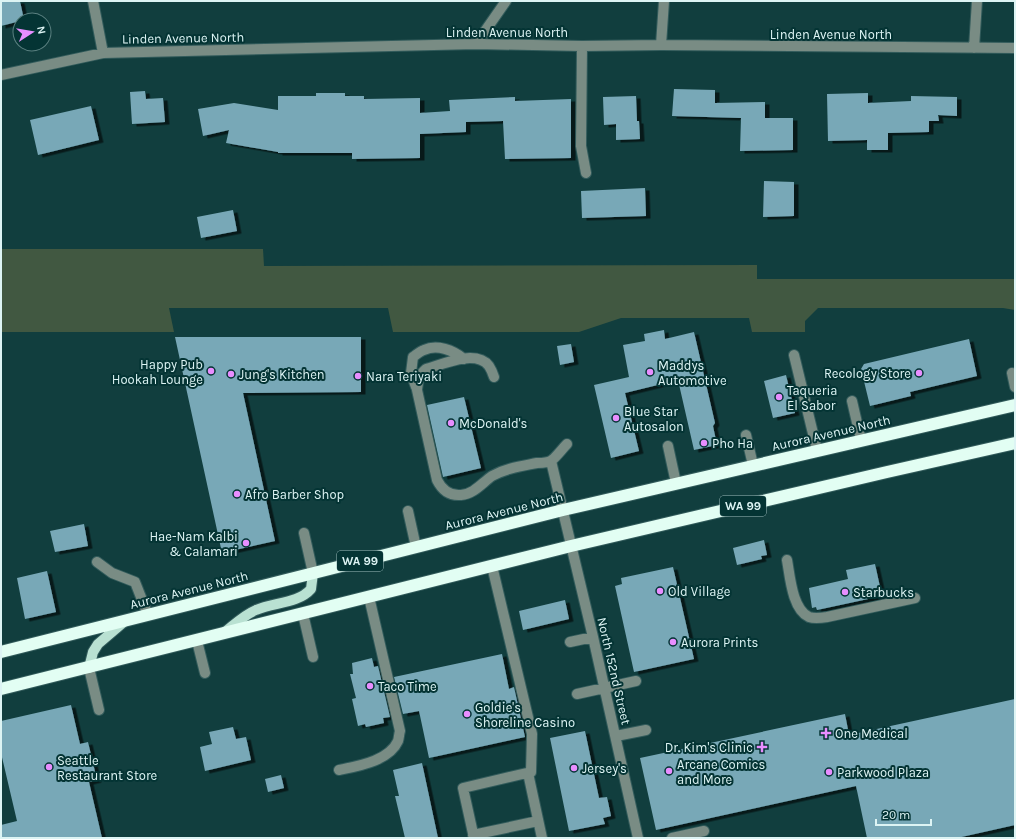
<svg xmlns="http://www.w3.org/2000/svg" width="1016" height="839" font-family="Karla,sans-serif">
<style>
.green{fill:#415841}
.building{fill:#78a8b7;filter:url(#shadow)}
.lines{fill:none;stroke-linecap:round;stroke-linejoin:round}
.minor-casing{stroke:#325b5b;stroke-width:12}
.major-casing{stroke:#325b5b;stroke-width:12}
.highway-casing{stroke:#325b5b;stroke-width:14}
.minor{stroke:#798c84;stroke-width:10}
.major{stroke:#b9e1d2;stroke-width:10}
.highway{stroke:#e2fef3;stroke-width:12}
.poi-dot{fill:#e88eff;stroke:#043434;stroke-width:1.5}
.labels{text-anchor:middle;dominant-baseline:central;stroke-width:4;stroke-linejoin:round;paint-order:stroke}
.shield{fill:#043434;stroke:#9cbaba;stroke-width:1}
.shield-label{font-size:12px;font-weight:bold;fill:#ddf4f4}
.street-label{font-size:13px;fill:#ddf4f4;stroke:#043434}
.poi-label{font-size:13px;fill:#ddf4f4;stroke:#043434;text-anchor:start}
</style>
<defs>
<filter id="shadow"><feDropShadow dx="4.5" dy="2.5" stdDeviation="0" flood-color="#0009"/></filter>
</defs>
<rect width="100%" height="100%" fill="#113e3e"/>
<path class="green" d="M 1,249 L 263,249 L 264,266 L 757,265 L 757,279 L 1015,279 L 1015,310 L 1003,308 L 818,308 L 805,321 L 805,332 L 752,332 L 749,318 L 621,318 L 579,332 L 393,332 L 388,308 L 169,308 L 174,332 L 1,332 Z"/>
<path class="building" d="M 1,1 L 20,1 L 24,20 L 1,26 Z
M 674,89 L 715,90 L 715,103 L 765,102 L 765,118 L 793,118 L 793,150 L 740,151 L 741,118 L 672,116 Z
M 145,91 L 146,99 L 163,98 L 165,122 L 132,124 L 130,92 Z
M 316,93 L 345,93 L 345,96 L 364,96 L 364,99 L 420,98 L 420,113 L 450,111 L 449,100 L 515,97 L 515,101 L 571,99 L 571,158 L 505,159 L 503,121 L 466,122 L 466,132 L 420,134 L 420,158 L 352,159 L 352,153 L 278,153 L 278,152 L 226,143 L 229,130 L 203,136 L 198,109 L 234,103 L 278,110 L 278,96 L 316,96 Z
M 868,93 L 868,103 L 911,101 L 911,96 L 957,97 L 957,116 L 938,115 L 939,121 L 929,121 L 929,132 L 888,133 L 888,150 L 867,150 L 867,140 L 828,141 L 827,94 Z
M 636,96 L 637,121 L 639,121 L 640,139 L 616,140 L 616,124 L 604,125 L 603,97 Z
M 91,106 L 99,140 L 38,155 L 30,120 Z
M 764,181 L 794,182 L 794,216 L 763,217 Z
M 645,188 L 646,216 L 582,218 L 581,191 Z
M 233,210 L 237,231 L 201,238 L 197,217 Z
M 664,330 L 665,339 L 694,332 L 715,423 L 713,426 L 717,445 L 694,450 L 678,380 L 625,393 L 639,451 L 611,458 L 594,385 L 629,377 L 623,345 L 645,341 L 644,334 Z
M 175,337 L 361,337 L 361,392 L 243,393 L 275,541 L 222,553 Z
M 969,339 L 977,376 L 910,392 L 911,396 L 870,406 L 861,369 L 864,364 Z
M 571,344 L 574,362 L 560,365 L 557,346 Z
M 786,375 L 795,413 L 773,418 L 764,381 Z
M 464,397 L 481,468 L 443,477 L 427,405 Z
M 84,524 L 88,546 L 55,552 L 50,531 Z
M 764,540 L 767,555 L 761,556 L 762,559 L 737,565 L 733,548 Z
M 875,564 L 882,596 L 817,610 L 816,607 L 812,608 L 809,588 L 848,579 L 846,570 Z
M 673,567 L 694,659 L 634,672 L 615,586 L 622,584 L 621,578 Z
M 47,571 L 56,612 L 25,619 L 17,578 Z
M 565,600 L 569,619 L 523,630 L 519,611 Z
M 502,654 L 509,689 L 514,687 L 525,737 L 429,758 L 419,711 L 403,714 L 394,677 Z
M 372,658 L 374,667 L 378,666 L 390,717 L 383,718 L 384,723 L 366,727 L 365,724 L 358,726 L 352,699 L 356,698 L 350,674 L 353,674 L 352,663 Z
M 1015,699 L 1015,825 L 957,838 L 867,838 L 856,786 L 656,830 L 640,758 L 845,714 L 849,735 Z
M 71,705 L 80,744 L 88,742 L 97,780 L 89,782 L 102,838 L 1,838 L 1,825 L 17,821 L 1,753 L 1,721 Z
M 233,727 L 236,739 L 246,737 L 251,760 L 205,771 L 200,747 L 212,744 L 209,732 Z
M 585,731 L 599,798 L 607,797 L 611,816 L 603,818 L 605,824 L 569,831 L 550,738 Z
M 422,763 L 438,838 L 405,838 L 395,796 L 399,796 L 393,770 Z
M 281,775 L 284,788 L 268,792 L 265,779 Z"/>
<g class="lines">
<defs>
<path id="minor" d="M 93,1 L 103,53
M 476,44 L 506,1
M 661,45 L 664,1
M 582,46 L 581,146 L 586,173
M 974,48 L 977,1
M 1,75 L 103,53 L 476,44 L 582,46 L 661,45 L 1015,48
M 794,355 L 817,450
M 1012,373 L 1015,387
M 494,377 C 493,374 491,369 489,366 C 476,349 443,364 426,369 C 419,375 418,381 417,390 L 437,480 C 442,490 450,496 461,495 C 474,494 482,483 492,476 C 506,468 522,466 537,463 C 541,463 548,463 552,460 C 557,456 562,449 567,444
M 416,387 L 411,373 L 413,357 C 416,355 420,351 424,350 C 437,344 453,350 464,359
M 852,401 L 861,440
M 746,435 L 753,465
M 668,446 L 676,483
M 551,461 L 593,637 L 638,838
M 408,511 L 416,547
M 304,533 L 313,573
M 787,560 C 790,576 792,609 809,617 C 815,619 821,618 827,617 L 915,598
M 97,562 L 112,573 L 135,582 L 148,615
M 303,614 L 313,657
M 197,641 L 205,673
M 570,642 L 593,637
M 89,668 L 99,710
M 577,694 L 636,681
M 616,736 L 646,730
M 339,770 C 358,766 389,761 398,741 C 399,738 399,734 400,731 L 369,597
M 528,773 L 542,838
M 473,835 L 538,821
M 474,838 L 463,788 L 531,772 L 532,734 L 492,566
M 672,838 L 704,831"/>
<path id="major" d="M 225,632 C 235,624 244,615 256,610 C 273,602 298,604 311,589 L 313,573
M 89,668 L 93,652 L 98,644 L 125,621"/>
<path id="highway" d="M 1,652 L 563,510 L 1015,405
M 1,689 L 571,546 L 887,472 L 1015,443"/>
</defs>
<use href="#minor" class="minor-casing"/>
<use href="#major" class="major-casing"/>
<use href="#highway" class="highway-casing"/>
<use href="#minor" class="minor"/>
<use href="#major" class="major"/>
<use href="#highway" class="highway"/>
</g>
<g class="poi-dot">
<circle cx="211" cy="371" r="4"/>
<circle cx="650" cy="372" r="4"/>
<circle cx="919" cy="373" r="4"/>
<circle cx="231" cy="374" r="4"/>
<circle cx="358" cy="376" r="4"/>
<circle cx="779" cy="397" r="4"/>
<circle cx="616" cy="418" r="4"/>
<circle cx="451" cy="423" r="4"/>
<circle cx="704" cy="443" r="4"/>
<circle cx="237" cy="494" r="4"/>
<circle cx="246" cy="543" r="4"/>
<circle cx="660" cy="591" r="4"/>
<circle cx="845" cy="592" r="4"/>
<circle cx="673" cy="642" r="4"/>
<circle cx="370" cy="686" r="4"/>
<circle cx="467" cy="714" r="4"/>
<path d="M824 727h4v4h4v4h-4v4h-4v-4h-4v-4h4z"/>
<path d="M760 741h4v4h4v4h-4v4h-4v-4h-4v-4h4z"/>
<circle cx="49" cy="767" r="4"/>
<circle cx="574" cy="768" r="4"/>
<circle cx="669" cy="771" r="4"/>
<circle cx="829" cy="772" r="4"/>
</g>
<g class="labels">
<g class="shield">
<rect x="720" y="496" width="46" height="20" rx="3"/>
<rect x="337" y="551" width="46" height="20" rx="3"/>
</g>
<g class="shield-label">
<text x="743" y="506">WA 99</text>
<text x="360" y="561">WA 99</text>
</g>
<g class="street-label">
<text x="507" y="32">Linden Avenue North</text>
<text x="831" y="34">Linden Avenue North</text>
<text transform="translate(183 38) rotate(-1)">Linden Avenue North</text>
<text transform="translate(831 433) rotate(-13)">Aurora Avenue North</text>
<text transform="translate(504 511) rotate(-14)">Aurora Avenue North</text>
<text transform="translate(189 590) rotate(-14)">Aurora Avenue North</text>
<text transform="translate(614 671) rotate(77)">North 152nd Street</text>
</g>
<g class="poi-label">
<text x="203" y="364" text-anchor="end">Happy Pub<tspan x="203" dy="15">Hookah Lounge</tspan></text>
<text x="658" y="365">Maddys<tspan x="658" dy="15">Automotive</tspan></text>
<text x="911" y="373" text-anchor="end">Recology Store</text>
<text x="239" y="374">Jung's Kitchen</text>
<text x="366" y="376">Nara Teriyaki</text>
<text x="787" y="390">Taqueria<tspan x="787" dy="15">El Sabor</tspan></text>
<text x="624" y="411">Blue Star<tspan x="624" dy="15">Autosalon</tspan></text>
<text x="459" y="423">McDonald's</text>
<text x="712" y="443">Pho Ha</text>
<text x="245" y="494">Afro Barber Shop</text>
<text x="238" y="536" text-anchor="end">Hae-Nam Kalbi<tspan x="238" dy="15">&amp; Calamari</tspan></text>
<text x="668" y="591">Old Village</text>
<text x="853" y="592">Starbucks</text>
<text x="681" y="642">Aurora Prints</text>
<text x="378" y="686">Taco Time</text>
<text x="475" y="707">Goldie's<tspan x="475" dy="15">Shoreline Casino</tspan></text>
<text x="835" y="733">One Medical</text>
<text x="753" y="747" text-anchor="end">Dr. Kim's Clinic</text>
<text x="57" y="760">Seattle<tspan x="57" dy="15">Restaurant Store</tspan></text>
<text x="677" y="764">Arcane Comics<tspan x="677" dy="15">and More</tspan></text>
<text x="582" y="768">Jersey's</text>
<text x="837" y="772">Parkwood Plaza</text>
</g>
</g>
<rect width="1016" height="839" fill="none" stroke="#ddf4f4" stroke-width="4"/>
<g transform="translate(32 32) rotate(78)"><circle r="19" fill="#043434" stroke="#5b8181"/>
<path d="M0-3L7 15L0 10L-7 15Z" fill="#e88eff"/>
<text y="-6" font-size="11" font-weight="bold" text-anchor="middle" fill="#ddf4f4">N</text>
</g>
<path d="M876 819v6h55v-6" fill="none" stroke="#ddf4f4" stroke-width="2"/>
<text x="882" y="819" font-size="12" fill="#ddf4f4" stroke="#043434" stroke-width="3" paint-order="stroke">20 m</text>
</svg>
